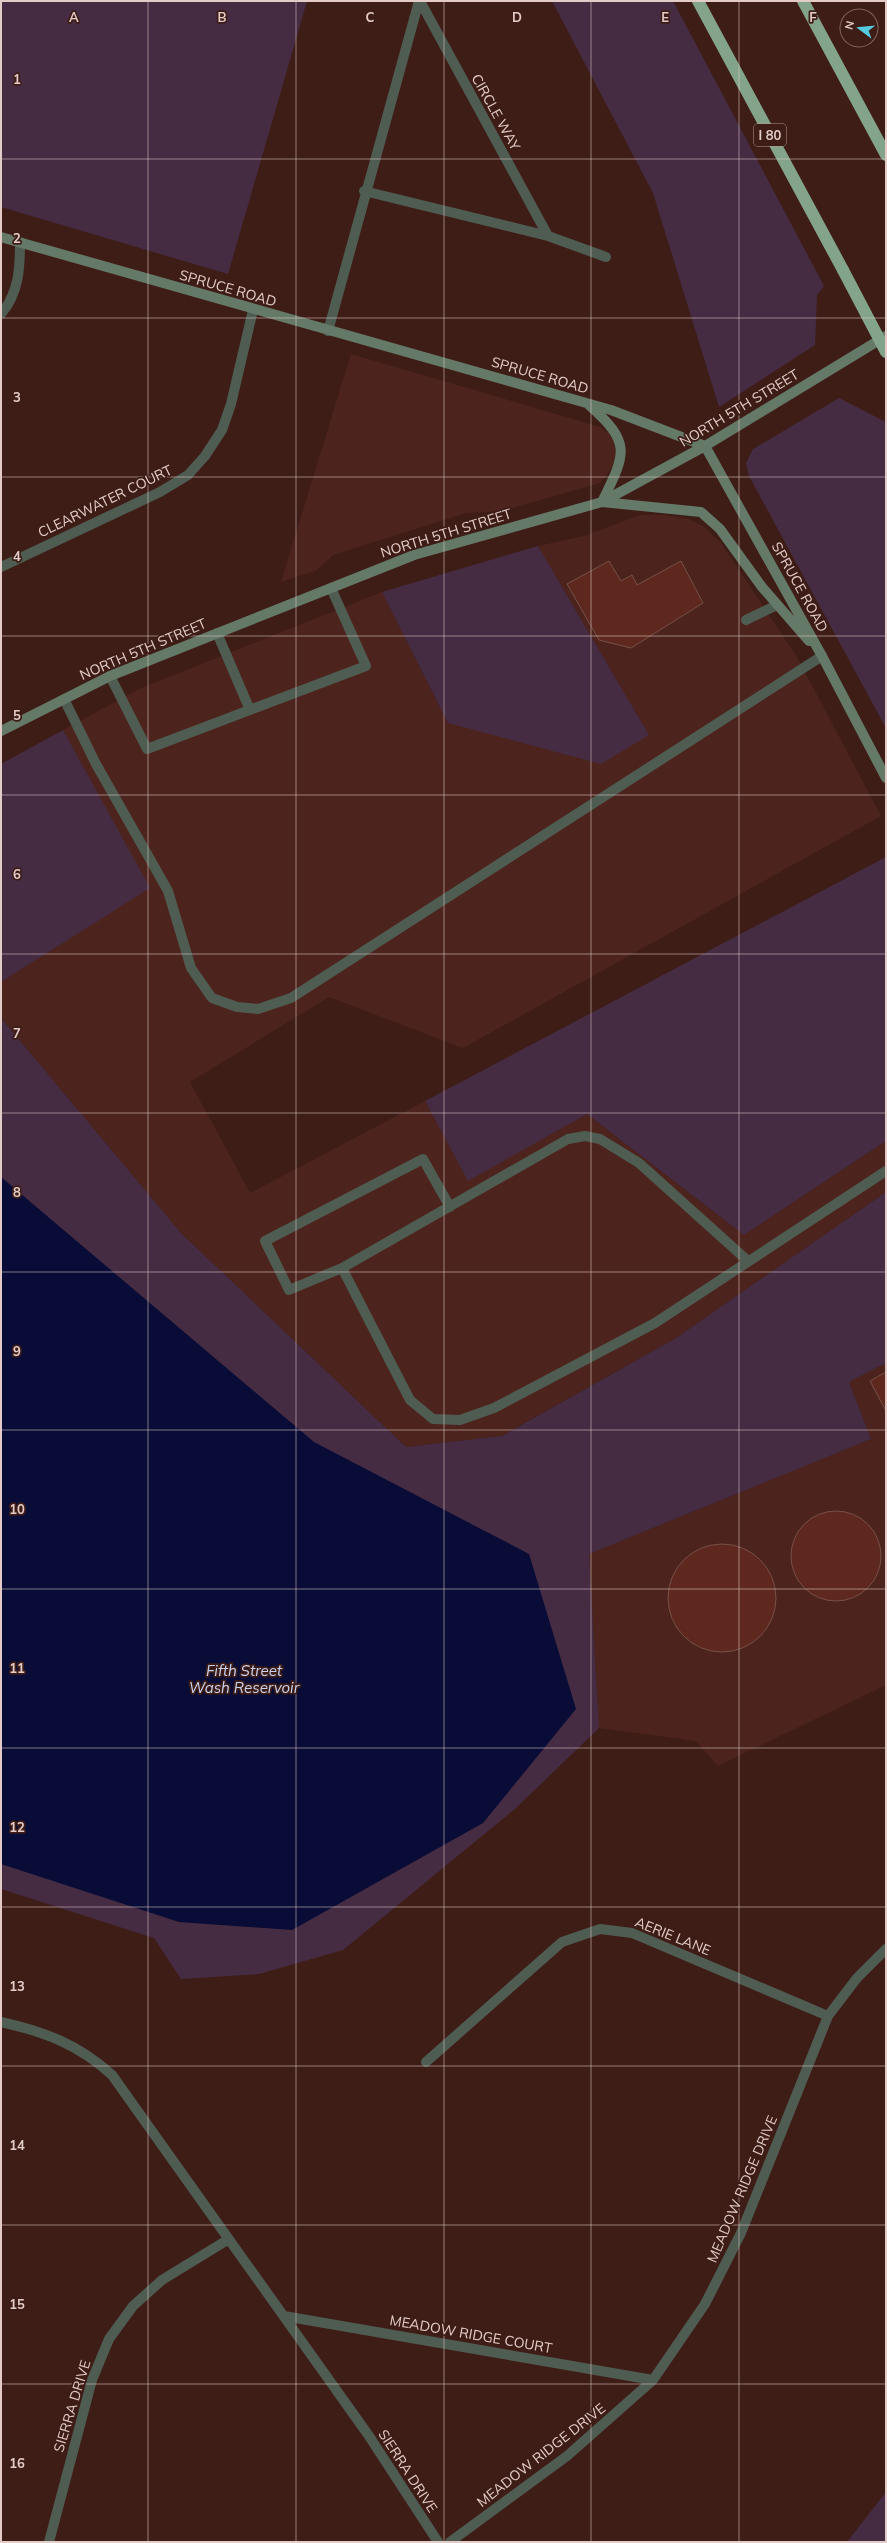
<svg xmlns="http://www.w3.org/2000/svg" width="887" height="2543" font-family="Mulish,sans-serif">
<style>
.built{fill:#4c241d}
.green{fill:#462c43}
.water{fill:#080c36}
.building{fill:#5e281f;stroke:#765048}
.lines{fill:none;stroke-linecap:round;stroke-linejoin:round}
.lane{stroke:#4f5c51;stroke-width:10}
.street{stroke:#4f5c51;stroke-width:10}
.secondary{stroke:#647968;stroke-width:10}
.highway{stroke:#83a48a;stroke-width:12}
.highway-bridge{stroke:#83a48a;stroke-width:12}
.grid{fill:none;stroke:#e3ccc8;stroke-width:1;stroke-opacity:0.55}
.labels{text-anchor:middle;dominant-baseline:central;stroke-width:3.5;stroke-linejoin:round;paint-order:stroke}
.shield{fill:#3e1d17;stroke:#b29893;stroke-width:1}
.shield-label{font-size:13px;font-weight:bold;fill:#e3ccc8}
.street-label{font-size:14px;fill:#e3ccc8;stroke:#3e1d17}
.water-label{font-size:15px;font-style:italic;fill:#c7d2f1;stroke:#3e1d17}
.grid-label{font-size:13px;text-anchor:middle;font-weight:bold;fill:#e3ccc8;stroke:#3e1d17;stroke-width:3.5;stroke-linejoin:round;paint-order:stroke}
</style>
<rect width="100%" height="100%" fill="#3e1d17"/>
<path class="built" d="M 351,354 L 600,427 L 609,434 L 614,442 L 616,454 L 613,466 L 600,483 L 502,511 L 466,513 L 333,555 L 317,570 L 281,582 Z
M 640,515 L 664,515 L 689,519 L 704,527 L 721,543 L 797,657 L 881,816 L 463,1048 L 329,997 L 190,1082 L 250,1193 L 425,1101 L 468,1180 L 587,1114 L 744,1235 L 886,1141 L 886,1192 L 676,1338 L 501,1436 L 406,1447 L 181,1233 L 1,1018 L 1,982 L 149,888 L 63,730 L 139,689 L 382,592 L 448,723 L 649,735 L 538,546 L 584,536 Z
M 886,1363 L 886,1685 L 718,1766 L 696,1741 L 599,1728 L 589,1554 L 871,1439 L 849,1382 Z"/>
<path class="green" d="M 1,1 L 307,1 L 228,274 L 1,207 Z
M 552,1 L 673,1 L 824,286 L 817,295 L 815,345 L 719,407 L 653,193 Z
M 839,398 L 884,421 L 886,425 L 886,728 L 749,476 L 746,463 L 753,449 Z
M 538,546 L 649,735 L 601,764 L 448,723 L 382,592 Z
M 63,730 L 150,888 L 1,982 L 1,764 Z
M 886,857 L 886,1141 L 744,1235 L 587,1114 L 468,1181 L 425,1101 Z
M 1,1018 L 181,1233 L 406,1447 L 502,1436 L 676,1338 L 886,1192 L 886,1363 L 849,1382 L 871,1439 L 589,1554 L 599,1728 L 516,1808 L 343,1950 L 259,1974 L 181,1979 L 154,1938 L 1,1889 Z
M 886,2492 L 886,2542 L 847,2542 Z"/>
<path class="water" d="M 1,1177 L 314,1442 L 529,1554 L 576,1709 L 483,1823 L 292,1930 L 179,1922 L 1,1864 Z"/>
<path class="building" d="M 609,561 L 621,581 L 632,575 L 637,585 L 681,561 L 703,603 L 631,648 L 599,640 L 567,584 Z
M 886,1372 L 886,1411 L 870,1381 Z
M791 1556a45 45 0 1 1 90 0a45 45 0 1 1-90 0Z
M668 1598a54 54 0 1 1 108 0a54 54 0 1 1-108 0Z"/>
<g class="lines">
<path class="lane" d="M 746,620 L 777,605
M 217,633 L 250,710
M 110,676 L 147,749 L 366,666 L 331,588
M 64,699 L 96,764 L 168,891 L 191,968 L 212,998 L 237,1007 L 258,1009 L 291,998 L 822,656
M 748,1261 L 639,1163 L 600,1139 L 585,1136 L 568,1139 L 342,1268 L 410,1400 L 433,1419 L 460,1420 L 494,1408 L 655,1323 L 886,1171
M 342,1268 L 289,1290 L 265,1241 L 423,1159 L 450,1207"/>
<path class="street" d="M 420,1 L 548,236
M 364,191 L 548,236 L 606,257
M 1,314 C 19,293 20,268 20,242
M 328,331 L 419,1
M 1,567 L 160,492 L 188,475 L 205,456 L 222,430 L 231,404 L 253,310
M 1,2022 C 45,2032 78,2044 112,2075 L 369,2436 L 438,2542
M 426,2062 L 562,1942 L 600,1929 L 632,1933 L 828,2016
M 284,2316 L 653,2380
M 49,2542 L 92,2380 L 109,2339 L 133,2306 L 162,2280 L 229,2239
M 450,2542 L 567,2456 L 653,2380 L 705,2304 L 741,2233 L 828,2016 L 857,1978 L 886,1949"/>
<path class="secondary" d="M 1,237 L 611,410 L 705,446 L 822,656 L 886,778
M 589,405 C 632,443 626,453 602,502
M 602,502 L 701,512 L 720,529 L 762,587 L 809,641
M 1,731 L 110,676 L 414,555 L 602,502 L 705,446 L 886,336"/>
<path class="highway" d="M 698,1 L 843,270
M 803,1 L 886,155"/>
<path class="highway-bridge" d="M 843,270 L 886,352"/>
</g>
<path class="grid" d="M 148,1 L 148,2542M 296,1 L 296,2542M 444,1 L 444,2542M 591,1 L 591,2542M 739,1 L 739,2542M 1,159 L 886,159M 1,318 L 886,318M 1,477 L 886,477M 1,636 L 886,636M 1,795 L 886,795M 1,954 L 886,954M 1,1113 L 886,1113M 1,1272 L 886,1272M 1,1430 L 886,1430M 1,1589 L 886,1589M 1,1748 L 886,1748M 1,1907 L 886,1907M 1,2066 L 886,2066M 1,2225 L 886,2225M 1,2384 L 886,2384"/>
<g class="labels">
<rect class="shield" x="754" y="124" width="32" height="22" rx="3"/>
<g class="shield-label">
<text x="770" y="135">I 80</text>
</g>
<g class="street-label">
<text transform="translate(496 112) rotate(61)">CIRCLE WAY</text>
<text transform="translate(228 288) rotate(16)">SPRUCE ROAD</text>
<text transform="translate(540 375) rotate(16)">SPRUCE ROAD</text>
<text transform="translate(739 408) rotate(-31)">NORTH 5TH STREET</text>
<text transform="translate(105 501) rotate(-26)">CLEARWATER COURT</text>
<text transform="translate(446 533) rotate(-17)">NORTH 5TH STREET</text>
<text transform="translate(800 587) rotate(61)">SPRUCE ROAD</text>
<text transform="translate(143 649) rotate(-23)">NORTH 5TH STREET</text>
<text transform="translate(673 1936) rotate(22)">AERIE LANE</text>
<text transform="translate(742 2189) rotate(-67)">MEADOW RIDGE DRIVE</text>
<text transform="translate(471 2334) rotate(10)">MEADOW RIDGE COURT</text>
<text transform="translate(72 2406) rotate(-73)">SIERRA DRIVE</text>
<text transform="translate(541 2455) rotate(-38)">MEADOW RIDGE DRIVE</text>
<text transform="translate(408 2471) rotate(57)">SIERRA DRIVE</text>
</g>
<g class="water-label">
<text x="244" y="1670">Fifth Street<tspan x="244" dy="17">Wash Reservoir</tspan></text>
</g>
</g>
<g class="grid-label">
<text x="74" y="22">A</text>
<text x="222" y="22">B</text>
<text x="370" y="22">C</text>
<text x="517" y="22">D</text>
<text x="665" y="22">E</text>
<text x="813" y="22">F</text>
<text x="17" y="84">1</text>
<text x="17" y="243">2</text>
<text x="17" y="402">3</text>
<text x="17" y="561">4</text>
<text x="17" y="720">5</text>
<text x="17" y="879">6</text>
<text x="17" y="1038">7</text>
<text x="17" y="1197">8</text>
<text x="17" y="1356">9</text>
<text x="17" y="1514">10</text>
<text x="17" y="1673">11</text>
<text x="17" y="1832">12</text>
<text x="17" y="1991">13</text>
<text x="17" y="2150">14</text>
<text x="17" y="2309">15</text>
<text x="17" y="2468">16</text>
</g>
<rect width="887" height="2543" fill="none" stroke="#e3ccc8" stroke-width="4"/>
<g transform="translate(859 28) rotate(286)"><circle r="19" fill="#3e1d17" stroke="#80635e"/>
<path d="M0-3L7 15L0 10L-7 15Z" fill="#55cadf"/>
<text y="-6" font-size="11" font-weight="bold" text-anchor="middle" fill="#e3ccc8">N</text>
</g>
</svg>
